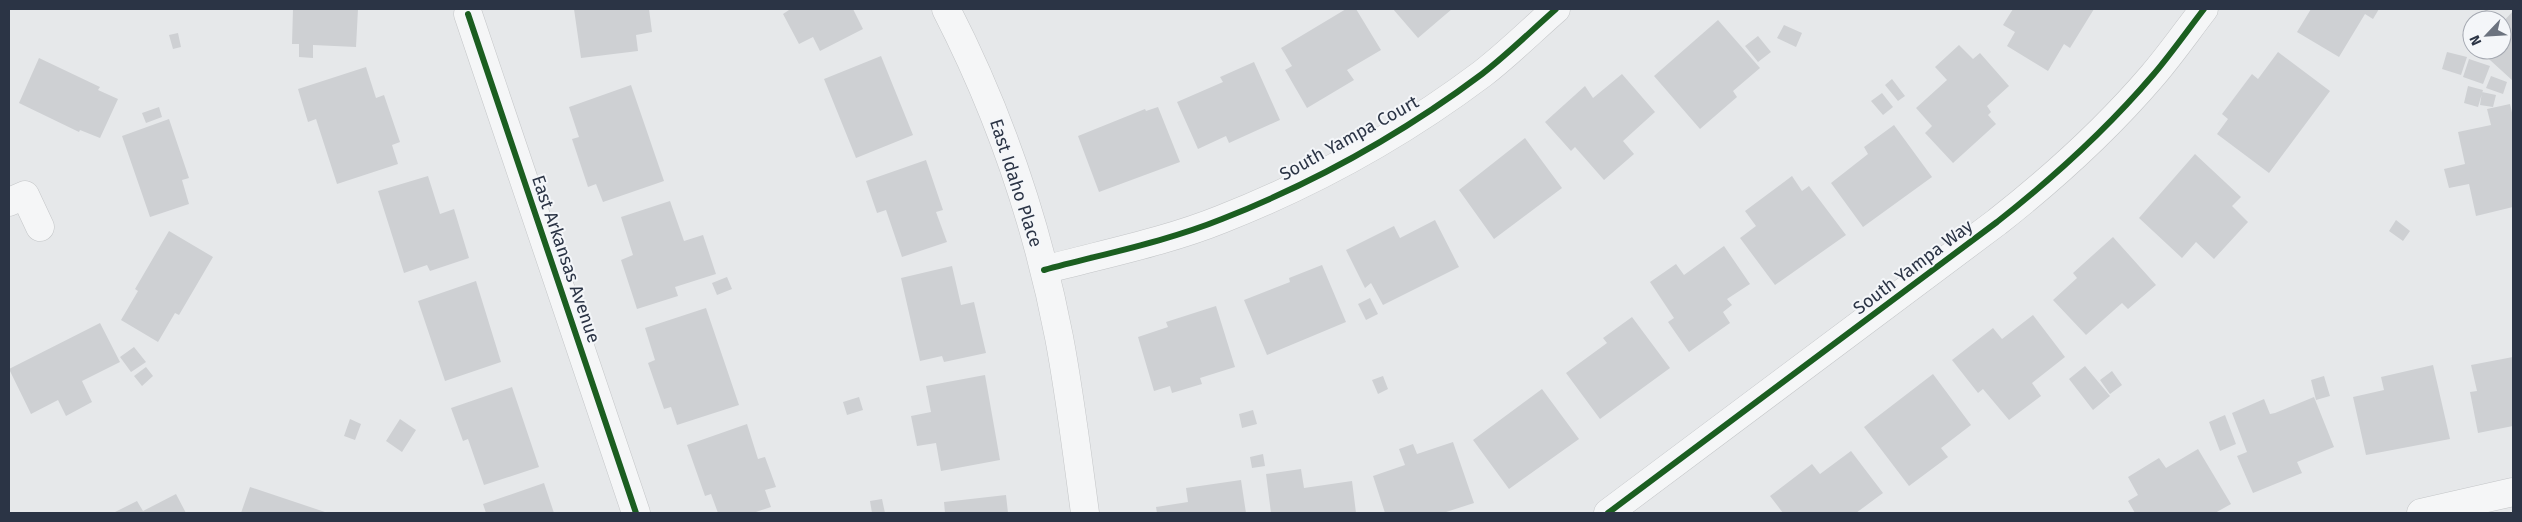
<svg xmlns="http://www.w3.org/2000/svg" width="2522" height="522" font-family="'Fira Sans',sans-serif">
<style>
.building{fill:#ced0d3}
.lines{fill:none;stroke-linecap:round;stroke-linejoin:round}
.minor-casing{stroke:#c4c6c8;stroke-width:29}
.minor{stroke:#f5f6f7;stroke-width:28}
.cycleway-casing{stroke:#f4f6f9;stroke-width:9}
.cycleway{stroke:#1b5e20;stroke-width:6}
.labels{text-anchor:middle;dominant-baseline:central;stroke-width:4;stroke-linejoin:round;paint-order:stroke}
.street-label{font-size:18px;fill:#2b3445;stroke:#f4f6f9}
</style>
<rect width="100%" height="100%" fill="#e6e8ea"/>
<path class="building" d="M 293,9 L 358,9 L 356,47 L 313,45 L 313,58 L 299,57 L 299,44 L 292,44 Z
M 574,9 L 649,9 L 652,32 L 636,35 L 638,51 L 581,58 Z
M 788,9 L 853,9 L 863,29 L 820,51 L 813,37 L 799,44 L 783,14 L 789,10 Z
M 1346,9 L 1356,9 L 1381,50 L 1347,70 L 1354,80 L 1307,108 L 1285,70 L 1292,66 L 1281,48 Z
M 1393,9 L 1452,9 L 1418,38 Z
M 2013,9 L 2094,9 L 2070,48 L 2064,44 L 2048,71 L 2007,46 L 2015,32 L 2003,25 Z
M 2311,9 L 2379,9 L 2373,19 L 2365,14 L 2339,57 L 2297,32 Z
M 2486,9 L 2497,20 L 2476,20 Z
M 2513,11 L 2513,81 L 2479,50 L 2502,50 L 2502,23 Z
M 1718,20 L 1760,68 L 1733,91 L 1737,97 L 1700,129 L 1654,76 Z
M 2472,24 L 2472,43 L 2462,35 Z
M 1784,25 L 1802,33 L 1796,47 L 1777,38 Z
M 178,33 L 181,47 L 173,49 L 169,35 Z
M 1758,36 L 1771,52 L 1758,62 L 1745,46 Z
M 1959,45 L 1973,59 L 1980,53 L 2009,86 L 1987,106 L 1991,112 L 1988,115 L 1996,124 L 1953,163 L 1925,133 L 1932,126 L 1916,108 L 1947,80 L 1935,67 Z
M 2278,52 L 2330,91 L 2269,173 L 2217,134 L 2228,119 L 2222,114 L 2252,74 L 2258,79 Z
M 2447,52 L 2467,57 L 2461,75 L 2442,69 Z
M 881,56 L 913,135 L 856,158 L 824,79 Z
M 39,58 L 100,87 L 98,90 L 118,99 L 100,138 L 80,130 L 79,132 L 19,103 Z
M 2469,59 L 2490,66 L 2483,84 L 2463,77 Z
M 1254,62 L 1280,120 L 1229,143 L 1226,136 L 1198,149 L 1177,102 L 1223,82 L 1220,77 Z
M 366,67 L 376,98 L 384,95 L 400,142 L 392,145 L 398,164 L 337,184 L 316,119 L 308,122 L 298,89 Z
M 1622,74 L 1655,112 L 1623,141 L 1634,154 L 1604,180 L 1575,147 L 1571,151 L 1545,122 L 1585,86 L 1593,98 Z
M 2491,76 L 2507,82 L 2503,94 L 2486,88 Z
M 1892,79 L 1905,96 L 1898,101 L 1885,85 Z
M 631,85 L 664,181 L 603,202 L 596,184 L 588,187 L 572,139 L 579,137 L 569,107 Z
M 2468,86 L 2483,90 L 2478,107 L 2464,103 Z
M 2482,92 L 2496,95 L 2493,107 L 2480,105 Z
M 1882,93 L 1893,107 L 1883,115 L 1871,101 Z
M 2510,104 L 2513,117 L 2513,207 L 2476,216 L 2469,184 L 2449,188 L 2444,169 L 2465,164 L 2458,132 L 2491,125 L 2487,109 Z
M 159,107 L 162,117 L 146,123 L 142,113 Z
M 1158,107 L 1180,162 L 1099,192 L 1078,136 L 1145,109 L 1146,111 Z
M 169,119 L 189,178 L 182,180 L 189,204 L 150,217 L 122,136 Z
M 1894,125 L 1932,177 L 1863,227 L 1831,183 L 1868,154 L 1864,147 Z
M 1525,138 L 1562,188 L 1494,239 L 1459,190 Z
M 2195,154 L 2241,197 L 2232,206 L 2248,222 L 2214,259 L 2196,242 L 2182,258 L 2139,218 Z
M 926,160 L 943,210 L 936,212 L 947,242 L 902,257 L 886,210 L 877,213 L 866,181 Z
M 428,176 L 440,214 L 454,209 L 469,258 L 430,271 L 427,265 L 404,273 L 378,191 Z
M 1792,176 L 1802,191 L 1809,186 L 1846,235 L 1775,285 L 1740,238 L 1756,226 L 1745,211 Z
M 670,201 L 684,241 L 703,235 L 716,274 L 675,287 L 678,296 L 637,309 L 621,260 L 633,255 L 621,217 Z
M 1435,220 L 1459,267 L 1383,305 L 1371,283 L 1365,288 L 1346,250 L 1394,226 L 1400,238 Z
M 2396,220 L 2410,231 L 2403,241 L 2389,231 Z
M 169,231 L 213,257 L 179,315 L 175,313 L 158,342 L 121,320 L 138,291 L 135,289 Z
M 2113,237 L 2156,285 L 2128,309 L 2122,303 L 2086,335 L 2053,300 L 2077,278 L 2073,273 Z
M 1724,246 L 1750,284 L 1727,299 L 1732,305 L 1723,312 L 1730,323 L 1689,352 L 1668,322 L 1674,318 L 1650,282 L 1676,264 L 1684,275 Z
M 1322,265 L 1346,322 L 1267,355 L 1244,300 L 1290,282 L 1289,278 Z
M 952,266 L 961,305 L 974,302 L 986,353 L 944,362 L 942,356 L 920,361 L 901,278 Z
M 727,277 L 732,289 L 717,295 L 712,283 Z
M 476,281 L 501,362 L 445,381 L 418,301 Z
M 1370,298 L 1378,314 L 1366,320 L 1358,304 Z
M 1216,306 L 1235,367 L 1200,378 L 1202,384 L 1172,393 L 1170,386 L 1154,391 L 1138,337 L 1168,327 L 1166,322 Z
M 706,308 L 739,405 L 677,425 L 671,407 L 664,409 L 648,363 L 655,360 L 645,328 Z
M 2033,315 L 2065,357 L 2032,383 L 2041,396 L 2009,420 L 1983,389 L 1978,393 L 1952,360 L 1993,328 L 2002,339 Z
M 1632,317 L 1670,368 L 1600,419 L 1566,373 L 1607,343 L 1603,338 Z
M 100,323 L 120,362 L 82,381 L 92,402 L 66,416 L 58,400 L 31,414 L 9,369 Z
M 134,347 L 146,362 L 131,372 L 120,357 Z
M 2513,357 L 2513,426 L 2478,433 L 2470,392 L 2477,391 L 2471,365 Z
M 2433,365 L 2450,439 L 2366,455 L 2353,397 L 2384,390 L 2381,377 Z
M 2085,366 L 2110,396 L 2093,410 L 2069,379 Z
M 146,367 L 153,376 L 142,386 L 134,376 Z
M 2112,371 L 2122,385 L 2110,394 L 2100,380 Z
M 1933,374 L 1971,425 L 1941,448 L 1948,457 L 1909,486 L 1864,427 Z
M 985,375 L 1000,460 L 941,471 L 936,443 L 917,446 L 911,416 L 931,412 L 926,386 Z
M 1383,376 L 1388,389 L 1378,394 L 1372,380 Z
M 2324,376 L 2330,396 L 2316,400 L 2311,380 Z
M 512,387 L 539,467 L 484,485 L 468,439 L 463,441 L 451,408 Z
M 1542,389 L 1579,439 L 1509,489 L 1473,440 Z
M 859,397 L 863,410 L 847,415 L 843,402 Z
M 2314,397 L 2334,447 L 2297,462 L 2302,473 L 2253,493 L 2237,456 L 2247,452 L 2232,413 L 2264,399 L 2270,414 L 2275,413 Z
M 1253,410 L 1257,424 L 1242,428 L 1239,414 Z
M 2225,415 L 2236,444 L 2220,451 L 2209,422 Z
M 350,419 L 361,424 L 355,440 L 344,436 Z
M 400,419 L 416,430 L 402,452 L 386,441 Z
M 747,424 L 758,459 L 765,457 L 776,487 L 765,490 L 771,507 L 753,513 L 718,513 L 711,494 L 705,496 L 687,445 Z
M 1453,442 L 1474,503 L 1443,513 L 1385,513 L 1373,476 L 1405,465 L 1399,449 L 1413,444 L 1417,454 Z
M 2198,449 L 2231,504 L 2215,513 L 2135,513 L 2128,501 L 2138,495 L 2128,477 L 2159,458 L 2166,468 Z
M 1851,451 L 1883,493 L 1856,513 L 1783,513 L 1770,496 L 1812,464 L 1820,474 Z
M 1263,454 L 1265,466 L 1252,468 L 1250,457 Z
M 1301,469 L 1304,488 L 1352,481 L 1356,513 L 1271,513 L 1266,474 Z
M 1241,480 L 1246,513 L 1157,513 L 1156,507 L 1188,502 L 1186,488 Z
M 544,483 L 554,513 L 486,513 L 483,504 Z
M 250,487 L 328,513 L 241,513 Z
M 176,494 L 186,513 L 113,513 L 137,501 L 143,511 Z
M 1006,495 L 1008,513 L 945,513 L 944,502 Z
M 882,499 L 885,513 L 872,513 L 870,501 Z"/>
<g class="lines">
<defs>
<path id="minor" d="M 946,9 C 999,112 1037,223 1059,337 C 1070,395 1077,454 1085,513
M 468,14 L 636,513
M 9,202 L 25,195 L 40,227
M 1044,270 C 1103,254 1165,242 1222,219 C 1316,182 1402,134 1482,74 C 1508,54 1532,30 1556,9
M 1608,513 L 1997,222 C 2053,178 2106,130 2153,75 C 2171,54 2187,31 2204,9
M 2421,513 L 2513,492"/>
</defs>
<use href="#minor" class="minor-casing"/>
<use href="#minor" class="minor"/>
<defs>
<path id="cycleway" d="M 468,14 L 636,513
M 1044,270 C 1103,254 1165,242 1222,219 C 1316,182 1402,134 1482,74 C 1508,54 1532,30 1556,9
M 1608,513 L 1997,222 C 2053,178 2106,130 2153,75 C 2171,54 2187,31 2204,9"/>
</defs>
<use href="#cycleway" class="cycleway-casing"/>
<use href="#cycleway" class="cycleway"/>
</g>
<g class="labels">
<g class="street-label">
<text transform="translate(1349 138) rotate(-29)">South Yampa Court</text>
<text transform="translate(1016 183) rotate(72)">East Idaho Place</text>
<text transform="translate(566 259) rotate(71)">East Arkansas Avenue</text>
<text transform="translate(1913 267) rotate(-37)">South Yampa Way</text>
</g>
</g>
<rect width="2522" height="522" fill="none" stroke="#2b3445" stroke-width="20"/>
<g transform="translate(2487 35) rotate(245)"><circle r="24" fill="#f4f6f9" stroke="#a4a8b1"/>
<path d="M0-4L9 19L0 12L-9 19Z" fill="#6c737f"/>
<text y="-8" font-size="14" font-weight="bold" text-anchor="middle" fill="#2b3445">N</text>
</g>
</svg>
